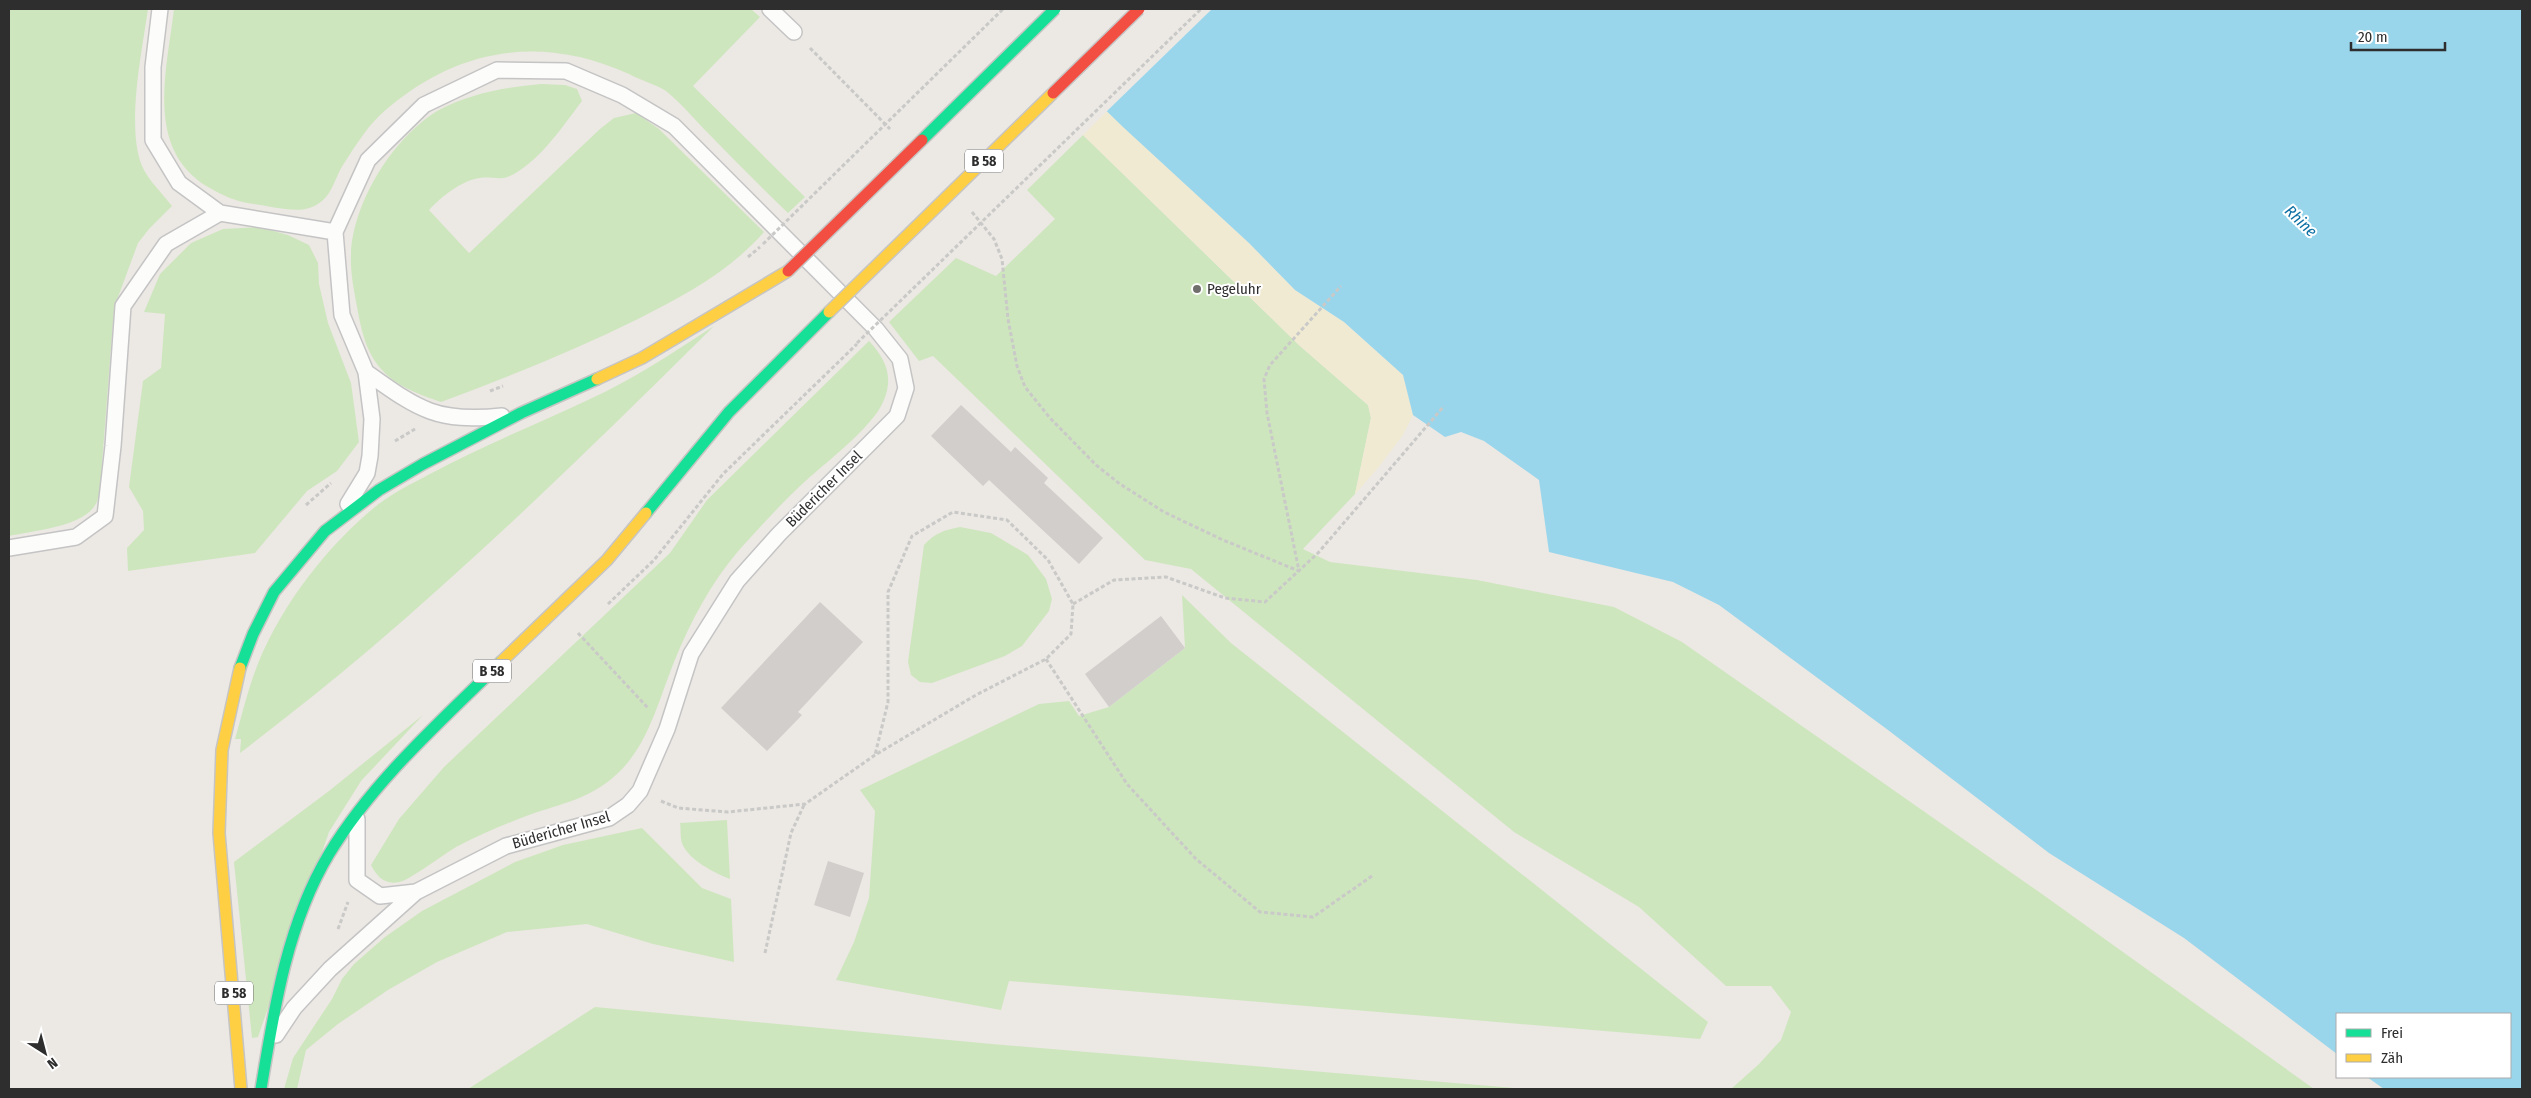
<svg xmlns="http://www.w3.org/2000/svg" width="2531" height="1098" font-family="'Fira Sans Condensed',sans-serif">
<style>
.green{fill:#cee6be}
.sand{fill:#f0ead3}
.water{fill:#99d6ec}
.pier{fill:#ece8e4}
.building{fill:#d1cecb}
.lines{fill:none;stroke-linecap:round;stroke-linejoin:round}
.lane-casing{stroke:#c5c4c5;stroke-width:18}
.fast-casing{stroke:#c6c5c4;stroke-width:14}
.slow-casing{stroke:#c6c5c4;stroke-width:14}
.path{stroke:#c9c9c8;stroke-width:3;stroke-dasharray:4 2.5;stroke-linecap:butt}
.lane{stroke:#fcfcfb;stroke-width:15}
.fast{stroke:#16e098;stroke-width:11}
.slow{stroke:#ffcf43;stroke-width:11}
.fast-bridge-casing{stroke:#c6c5c4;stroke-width:14;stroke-linecap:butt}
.slow-bridge-casing{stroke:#c6c5c4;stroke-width:14;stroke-linecap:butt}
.jam-bridge-casing{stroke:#c6c5c4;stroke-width:14;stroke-linecap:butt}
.path-bridge{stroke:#c9c9c8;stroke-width:3;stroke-dasharray:4 2.5;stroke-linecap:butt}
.fast-bridge{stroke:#16e098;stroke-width:11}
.slow-bridge{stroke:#ffcf43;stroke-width:11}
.jam-bridge{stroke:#f24e42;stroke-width:11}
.poi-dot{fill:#706f6e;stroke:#fff;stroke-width:2}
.labels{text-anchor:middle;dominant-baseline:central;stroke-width:4;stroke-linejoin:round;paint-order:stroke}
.shield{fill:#fff;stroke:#6d6d6d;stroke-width:1}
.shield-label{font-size:14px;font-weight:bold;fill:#2e2e2e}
.poi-label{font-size:15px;fill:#2e2e2e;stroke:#fff;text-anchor:start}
.street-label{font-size:15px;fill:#2e2e2e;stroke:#fff}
.water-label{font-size:16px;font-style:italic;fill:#0d6fa3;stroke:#fff}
</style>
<rect width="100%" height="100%" fill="#ece8e4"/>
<path class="green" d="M 9,9 L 148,9 C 142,51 126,127 142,166 C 148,180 163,194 172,206 L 149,229 L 138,243 L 114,308 L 100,490 C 99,496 97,504 93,508 C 78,527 32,531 9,536 Z
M 174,9 L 751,9 L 760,17 L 693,86 L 805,197 L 788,213 C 761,187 734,160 708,133 C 694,119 681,103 666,91 C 655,84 640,80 629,74 C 543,35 460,47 388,108 C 369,123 356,145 343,165 C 333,181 332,199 312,207 C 296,214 271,206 254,204 C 236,202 224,196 208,187 C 144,149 167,70 174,9 Z
M 541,84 L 565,85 L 577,89 L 582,101 C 563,126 541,159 514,174 C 499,182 494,176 480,178 C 462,180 441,197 429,210 L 469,253 L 600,129 L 614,118 L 636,113 L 659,129 L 764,232 C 730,271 685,295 640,318 C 575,350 509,377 441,402 C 421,395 397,387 382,370 C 366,353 361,329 357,307 C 354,290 350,272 351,254 C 353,202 394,136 439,110 C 471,93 506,87 541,84 Z
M 1083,135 L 1300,346 L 1368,405 L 1371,418 L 1355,494 L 1303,549 L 1330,562 L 1477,580 L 1614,607 L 1682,642 L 2042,894 L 2314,1089 L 1731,1089 L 1759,1064 L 1781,1040 L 1791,1012 L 1771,986 L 1726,986 L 1639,907 L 1514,832 L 1191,569 L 1145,560 L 933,356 L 919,361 L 889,322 L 956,258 L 996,276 L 1055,219 L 1027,190 Z
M 259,227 L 288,235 L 309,245 L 318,263 L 319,284 L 328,323 L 351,383 L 359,442 L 337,471 L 307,491 L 255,553 L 128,571 L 127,548 L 144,530 L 143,511 L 129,487 L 143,381 L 161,368 L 165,314 L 144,312 L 160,274 L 191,243 L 223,229 Z
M 714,326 C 602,437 490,547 370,649 C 328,685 284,719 240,753 L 241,739 L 235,739 C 241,718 246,697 253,677 C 274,616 320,554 369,512 C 387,496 409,485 430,474 C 482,446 537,424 590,399 C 634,379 674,352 714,326 Z
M 869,341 C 885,358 894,376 884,400 C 873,428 822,465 799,487 C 779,506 759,528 740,549 C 712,581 690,622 674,662 C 659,699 648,746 617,774 C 590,799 563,803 529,815 C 505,824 481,834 458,846 C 445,853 409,881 399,882 C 385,885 377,877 371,865 L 399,819 L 444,767 L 670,553 L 707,500 Z
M 960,527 L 991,533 L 1028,555 L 1046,579 L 1052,599 L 1049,611 L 1022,646 L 1005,656 L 932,683 L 920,682 L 911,675 L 908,662 L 924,545 C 935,533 944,530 960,527 Z
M 1182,595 L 1231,643 L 1708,1022 L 1700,1039 L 1009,981 L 1001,1010 L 836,980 L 854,942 L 869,898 L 875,811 L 860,790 L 1039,704 L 1069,701 L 1079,716 L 1109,707 L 1185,648 Z
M 423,715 L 361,781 L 329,832 L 258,1037 L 252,1038 L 234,862 L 329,791 Z
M 727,820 L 730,879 C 715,873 688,860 682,843 C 680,837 681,829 680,823 Z
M 642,828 L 702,888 L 731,899 L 734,962 L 653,944 L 587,924 L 507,932 L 437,962 L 388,990 L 338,1024 L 306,1050 L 297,1089 L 284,1089 L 293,1058 L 332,999 L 342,979 L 354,964 L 385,937 L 422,911 L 515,862 L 563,845 Z
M 595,1007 L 992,1044 L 1526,1089 L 468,1089 Z"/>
<path class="sand" d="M 1107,111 L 1249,243 L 1295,290 L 1344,322 L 1403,375 L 1413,415 L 1403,435 L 1378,468 L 1355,494 L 1371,418 L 1368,405 L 1300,346 L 1083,135 Z"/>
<path class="water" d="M 1002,9 L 2522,9 L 2522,1089 L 2384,1089 L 2367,1077 L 2510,1077 L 2510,1014 L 2337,1014 L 2337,1054 L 2184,938 L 2049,853 L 1888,730 L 1719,605 L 1673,582 L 1549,552 L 1539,480 L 1484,441 L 1461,432 L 1445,437 L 1413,415 L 1403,375 L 1344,322 L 1295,290 L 1249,243 L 1123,127 Z"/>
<path class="pier" d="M 999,9 L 1212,9 L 1105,113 Z"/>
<path class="building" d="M 961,405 L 1011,452 L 1015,447 L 1048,478 L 1044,483 L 1103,538 L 1079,564 L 989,480 L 983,486 L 931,436 Z
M 820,602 L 863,642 L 798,712 L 802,715 L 767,751 L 721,708 Z
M 1161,616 L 1185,648 L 1109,707 L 1085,674 Z
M 828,861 L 864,873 L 850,917 L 814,905 Z"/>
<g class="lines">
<defs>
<path id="lane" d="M 160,9 L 153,67 L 153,140 L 179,183 L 220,213 L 335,232
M 770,9 L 794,32
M 366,372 C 418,409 436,423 502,416
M 9,548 L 76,537 L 105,516 L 113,446 L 123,306 L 166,244 L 220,213
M 357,819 L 357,880 L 380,896 L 416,892
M 276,1035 L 294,1008 L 330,969 L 416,892 L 506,846 L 609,818 L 628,805 L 640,791 L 667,729 L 691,654 L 737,581 L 779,534 L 897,416 L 906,388 L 900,359 L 876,329 L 674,126 L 622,95 L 566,71 L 497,70 L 424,105 L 368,160 L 335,232 L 342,315 L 366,372 L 372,419 L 370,456 L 367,473 L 348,504"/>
<path id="fast" d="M 646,513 L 729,412 L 829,312
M 240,668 L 253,634 L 274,592 L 325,531 L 379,490 L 423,464 L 521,413 L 597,379
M 261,1089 C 274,1009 287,924 329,854 C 374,780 440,722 501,662"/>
<path id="slow" d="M 597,379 L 642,358 L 788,271
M 501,662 L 607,560 L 646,513
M 240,668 L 222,750 L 219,833 L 241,1089"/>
</defs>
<use href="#lane" class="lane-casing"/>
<use href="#fast" class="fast-casing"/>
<use href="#slow" class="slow-casing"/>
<path class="path" d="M 810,48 L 890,129
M 972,212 L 994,239 L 1002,259 L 1008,319 L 1017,366 L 1025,387 L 1050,418 L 1096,465 L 1120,484 L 1164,512 L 1223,540 L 1299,571 L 1267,413 L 1264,379 L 1270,365 L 1341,286
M 748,257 L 760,247
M 490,391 L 503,386
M 395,441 L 415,429
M 306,505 L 331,483
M 608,604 L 654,560 L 723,474 L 857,344
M 1073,604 L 1114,580 L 1166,577 L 1225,598 L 1265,602 L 1318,553 L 1444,406
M 578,633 L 649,709
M 1046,659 L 1127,784 L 1196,859 L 1260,912 L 1313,917 L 1372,876
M 661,801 L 678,808 L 728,812 L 805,804 L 875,755 L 976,695 L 1046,659 L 1071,634 L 1073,604 L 1048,560 L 1007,520 L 953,512 L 912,536 L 888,592 L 888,702 L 875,755
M 338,929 L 348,902
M 765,953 L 791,833 L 804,805"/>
<use href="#lane" class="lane"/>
<use href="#fast" class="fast"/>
<use href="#slow" class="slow"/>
<defs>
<path id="fast-bridge" d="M 922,140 L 1055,9"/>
<path id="slow-bridge" d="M 829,312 L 1053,93"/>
<path id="jam-bridge" d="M 1053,93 L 1139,9
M 788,271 L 922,140"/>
</defs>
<use href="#fast-bridge" class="fast-bridge-casing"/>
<use href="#slow-bridge" class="slow-bridge-casing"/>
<use href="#jam-bridge" class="jam-bridge-casing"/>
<path class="path-bridge" d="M 763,244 L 1003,9
M 857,343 L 1201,9"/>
<use href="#fast-bridge" class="fast-bridge"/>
<use href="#slow-bridge" class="slow-bridge"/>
<use href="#jam-bridge" class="jam-bridge"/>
</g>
<circle class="poi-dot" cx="1197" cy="289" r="5"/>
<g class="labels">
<g class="shield">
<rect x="965" y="149.5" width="38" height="23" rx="4"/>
<rect x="473" y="659.5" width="38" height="23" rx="4"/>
<rect x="215" y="981.5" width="38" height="23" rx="4"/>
</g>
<g class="shield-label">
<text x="984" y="161">B 58</text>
<text x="492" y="671">B 58</text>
<text x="234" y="993">B 58</text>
</g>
<g class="poi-label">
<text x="1207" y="289">Pegeluhr</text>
</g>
<g class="street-label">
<text transform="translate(824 489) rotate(-45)">Büdericher Insel</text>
<text transform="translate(561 830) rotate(-16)">Büdericher Insel</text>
</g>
<g class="water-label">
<text transform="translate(2301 221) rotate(44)">Rhine</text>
</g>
</g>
<rect width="2531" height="1098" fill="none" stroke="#2e2e2e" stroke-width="20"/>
<rect x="2336" y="1013" width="175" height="65" fill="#ffffff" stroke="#ababab"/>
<rect x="2346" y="1029" width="25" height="8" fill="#16e098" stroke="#ababab"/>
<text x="2381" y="1038" font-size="15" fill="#2e2e2e">Frei</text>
<rect x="2346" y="1054" width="25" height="8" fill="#ffcf43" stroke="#ababab"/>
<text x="2381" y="1063" font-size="15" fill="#2e2e2e">Zäh</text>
<g transform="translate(45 1053) rotate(144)" stroke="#ffffff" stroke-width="4" paint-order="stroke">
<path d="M0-4L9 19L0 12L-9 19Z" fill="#2e2e2e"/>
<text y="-8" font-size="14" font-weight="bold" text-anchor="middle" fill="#2e2e2e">N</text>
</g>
<path d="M2351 42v8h94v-8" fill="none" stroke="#2e2e2e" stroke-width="2.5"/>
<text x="2358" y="42" font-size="15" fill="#2e2e2e" stroke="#ffffff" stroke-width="4" paint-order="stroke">20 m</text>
</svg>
